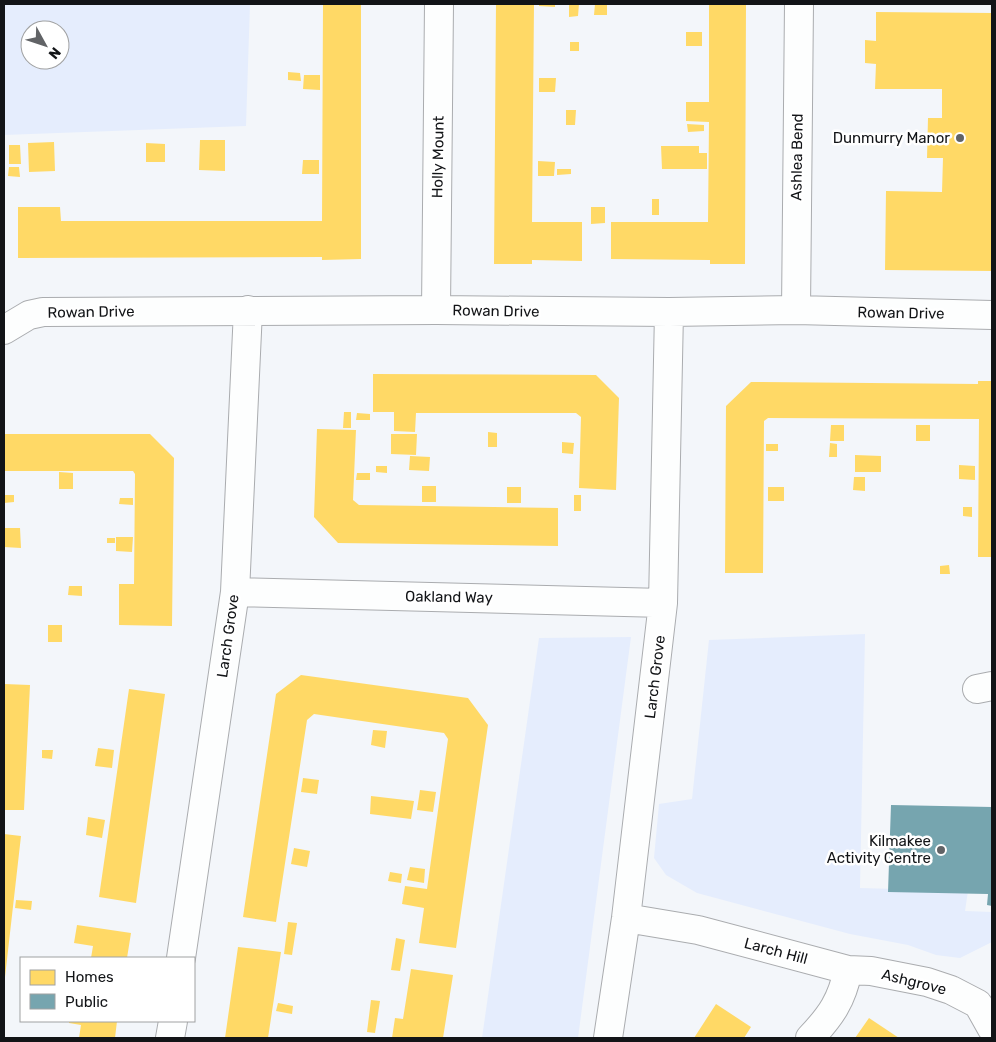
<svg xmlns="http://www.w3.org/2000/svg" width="996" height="1042" font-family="Rubik,sans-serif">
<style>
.green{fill:#e5edfd;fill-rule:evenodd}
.homes{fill:#ffd966}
.public{fill:#76a5af}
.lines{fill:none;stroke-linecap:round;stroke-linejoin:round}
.minor-casing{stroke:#aaacaf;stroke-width:30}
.minor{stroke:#fdfefe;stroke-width:28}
.poi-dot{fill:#616366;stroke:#fff;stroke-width:2}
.labels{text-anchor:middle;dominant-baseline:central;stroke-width:5;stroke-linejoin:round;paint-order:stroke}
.poi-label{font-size:15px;fill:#121417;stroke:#fff;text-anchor:end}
.street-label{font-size:15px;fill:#121417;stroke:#fff}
</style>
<rect width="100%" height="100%" fill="#f3f6fa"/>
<path class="green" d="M 4,4 L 250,4 L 246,126 L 4,135 ZM 30,30 L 60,30 L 60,60 L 30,60 Z
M 865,634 L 860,888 L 968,891 L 965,911 L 992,912 L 992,942 L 960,958 L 936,955 L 908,945 L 850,934 L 697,893 L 666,875 L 654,858 L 659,804 L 692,799 L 709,640 Z
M 631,637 L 578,1038 L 482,1038 L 539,638 Z"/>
<path class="homes" d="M 323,4 L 361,4 L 361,259 L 322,260 L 322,257 L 18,258 L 18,207 L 60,207 L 61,221 L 322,221 Z
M 496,4 L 534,4 L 532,222 L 582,222 L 582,261 L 532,260 L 532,264 L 494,264 Z
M 539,4 L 555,4 L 555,7 L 539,6 Z
M 569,4 L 579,4 L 578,16 L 569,17 Z
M 595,4 L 607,4 L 607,15 L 594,15 Z
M 709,4 L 746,4 L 745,264 L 710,264 L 710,260 L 611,259 L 611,222 L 708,222 L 709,122 L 686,121 L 686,102 L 709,102 Z
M 876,12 L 992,13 L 992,271 L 885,270 L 886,191 L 942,192 L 943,158 L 927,158 L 928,118 L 942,118 L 942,89 L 875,89 L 876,64 L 865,63 L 865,40 L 876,41 Z
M 686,32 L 702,32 L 702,46 L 686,46 Z
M 570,42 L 579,42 L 579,51 L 570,51 Z
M 288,72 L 300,73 L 301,81 L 288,80 Z
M 304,75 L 320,75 L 320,90 L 303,89 Z
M 539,78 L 556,78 L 555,92 L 539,92 Z
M 566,110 L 576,110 L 575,125 L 566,125 Z
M 687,124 L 704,125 L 704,131 L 688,132 Z
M 200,140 L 225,140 L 225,171 L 199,170 Z
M 54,142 L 55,171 L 29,172 L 28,143 Z
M 146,143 L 165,144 L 165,162 L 146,162 Z
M 9,145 L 20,145 L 21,164 L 9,164 Z
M 661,146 L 699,146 L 699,153 L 707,153 L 707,169 L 662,169 Z
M 303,160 L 319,160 L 319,174 L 302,174 Z
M 538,161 L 555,162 L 554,176 L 538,176 Z
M 9,167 L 19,167 L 20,177 L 8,176 Z
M 557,169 L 571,169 L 571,174 L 557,175 Z
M 652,199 L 659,199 L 659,215 L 652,215 Z
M 591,207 L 605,207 L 605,223 L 591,224 Z
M 373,374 L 596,375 L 619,398 L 616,490 L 579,488 L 581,417 L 576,413 L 416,413 L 415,432 L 394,431 L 394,412 L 373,412 Z
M 978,381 L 992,381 L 992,557 L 978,557 L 979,419 L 768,418 L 764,421 L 763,573 L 725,573 L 726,406 L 751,382 L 978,384 Z
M 344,412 L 351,412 L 351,428 L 343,428 Z
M 357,413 L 370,414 L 370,420 L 356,420 Z
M 831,425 L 844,425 L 844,441 L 830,441 Z
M 916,425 L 930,425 L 930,441 L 916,441 Z
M 317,429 L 356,430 L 353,500 L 359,505 L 558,508 L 558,546 L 338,543 L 314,517 Z
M 488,432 L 497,433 L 497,447 L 488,447 Z
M 4,434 L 150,434 L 174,458 L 172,626 L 119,625 L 119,584 L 134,584 L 135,474 L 133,471 L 4,471 Z
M 391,434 L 417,434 L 416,455 L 391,454 Z
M 562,442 L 574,443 L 573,454 L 562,453 Z
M 830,443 L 837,444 L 837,457 L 829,457 Z
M 766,444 L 778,444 L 778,451 L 766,451 Z
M 855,455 L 881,456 L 881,472 L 855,472 Z
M 410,456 L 430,457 L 429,471 L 409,470 Z
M 959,465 L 975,466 L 975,480 L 959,479 Z
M 376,466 L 387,466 L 387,473 L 376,472 Z
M 59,472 L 73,473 L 73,489 L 59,489 Z
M 357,473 L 370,473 L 370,480 L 356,480 Z
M 854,477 L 865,477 L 865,491 L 853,490 Z
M 422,486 L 436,486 L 436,502 L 422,502 Z
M 507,487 L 521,487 L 521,503 L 507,503 Z
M 768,487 L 784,487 L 784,501 L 768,501 Z
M 4,495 L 14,495 L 14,502 L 4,503 Z
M 574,495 L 581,495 L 581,511 L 574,511 Z
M 120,498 L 133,498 L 133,505 L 119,504 Z
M 963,507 L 972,507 L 972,517 L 963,516 Z
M 4,528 L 20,528 L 21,548 L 4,547 Z
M 116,537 L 133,537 L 132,552 L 116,551 Z
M 107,538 L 115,538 L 115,543 L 107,543 Z
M 949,565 L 950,574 L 940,574 L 940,566 Z
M 69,586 L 82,586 L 82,596 L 68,595 Z
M 48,625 L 62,625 L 62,642 L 48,642 Z
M 301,675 L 468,698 L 488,725 L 456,948 L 419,943 L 424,908 L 402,904 L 405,886 L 427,889 L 448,739 L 444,733 L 314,714 L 307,720 L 276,922 L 243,917 L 276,694 Z
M 4,684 L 30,685 L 24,810 L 4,810 Z
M 129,689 L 165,694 L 136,903 L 99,897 Z
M 373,730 L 387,731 L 385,748 L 371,745 Z
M 98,748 L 114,750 L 112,768 L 95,766 Z
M 42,750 L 53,750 L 52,759 L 42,758 Z
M 303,778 L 319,780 L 317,794 L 301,792 Z
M 420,790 L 436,792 L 433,812 L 417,810 Z
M 371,796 L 414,801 L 411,819 L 370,814 Z
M 88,817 L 105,820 L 102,838 L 86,835 Z
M 4,834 L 21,836 L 5,977 L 4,977 Z
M 294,848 L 310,851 L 307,867 L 291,864 Z
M 410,867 L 425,869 L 424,883 L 407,880 Z
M 390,872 L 402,874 L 401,883 L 388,881 Z
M 16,900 L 32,901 L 31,910 L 15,908 Z
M 288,922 L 297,923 L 292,955 L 284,954 Z
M 77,925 L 131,933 L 127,958 L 91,958 L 93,946 L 74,943 Z
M 396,938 L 405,940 L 400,971 L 391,970 Z
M 238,947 L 281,952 L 268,1038 L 225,1038 Z
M 411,969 L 453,975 L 443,1038 L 392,1038 L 395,1018 L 403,1019 Z
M 371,1000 L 380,1001 L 375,1033 L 367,1032 Z
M 278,1003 L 293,1006 L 292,1014 L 276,1011 Z
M 716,1004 L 751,1027 L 744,1038 L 694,1038 Z
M 869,1018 L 899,1038 L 855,1038 Z
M 69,1021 L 117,1021 L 115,1038 L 79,1038 L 81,1025 L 69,1023 Z"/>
<path class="public" d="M 891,805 L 992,807 L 992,906 L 987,905 L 988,894 L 888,892 Z"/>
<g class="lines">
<defs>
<path id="minor" d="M 436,310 L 439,4
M 796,310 L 799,4
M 4,330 L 29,315 L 43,312 L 436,310 L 669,312 L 796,310 L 992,315
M 235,592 L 663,603
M 977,689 L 992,686
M 626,918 L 698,930 L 848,970 L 871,971 L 927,982 L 951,990 L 978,1004 L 992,1029
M 181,958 L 235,592 L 248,310
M 170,1038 L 173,1021
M 608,1038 L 626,918 L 663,603 L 669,312
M 810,1038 C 831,1016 842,1000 848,970"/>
</defs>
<use href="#minor" class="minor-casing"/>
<use href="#minor" class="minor"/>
</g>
<g class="poi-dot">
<circle cx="960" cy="138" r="5"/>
<circle cx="941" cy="850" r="5"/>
</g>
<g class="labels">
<g class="poi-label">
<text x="950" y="138">Dunmurry Manor</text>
<text x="931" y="841">Kilmakee<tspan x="931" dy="17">Activity Centre</tspan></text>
</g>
<g class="street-label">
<text transform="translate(438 157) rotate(-89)">Holly Mount</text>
<text transform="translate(797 157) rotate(-89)">Ashlea Bend</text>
<text transform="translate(496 311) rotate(1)">Rowan Drive</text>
<text transform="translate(91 312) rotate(-1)">Rowan Drive</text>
<text transform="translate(901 313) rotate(1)">Rowan Drive</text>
<text transform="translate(449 597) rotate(1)">Oakland Way</text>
<text transform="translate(228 636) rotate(-82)">Larch Grove</text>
<text transform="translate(655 677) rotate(-83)">Larch Grove</text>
<text transform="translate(776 951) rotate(15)">Larch Hill</text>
<text transform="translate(914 982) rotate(14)">Ashgrove</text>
</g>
</g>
<rect width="996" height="1042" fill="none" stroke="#121417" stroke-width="10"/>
<rect x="20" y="957" width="175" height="65" fill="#ffffff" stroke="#a0a1a2"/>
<rect x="30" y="970" width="25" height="15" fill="#ffd966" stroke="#a0a1a2"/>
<text x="65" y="982" font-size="15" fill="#121417">Homes</text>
<rect x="30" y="994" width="25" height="15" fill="#76a5af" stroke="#a0a1a2"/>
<text x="65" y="1007" font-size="15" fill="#121417">Public</text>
<g transform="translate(45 45) rotate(130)"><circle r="24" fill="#ffffff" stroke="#a0a1a2"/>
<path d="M0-4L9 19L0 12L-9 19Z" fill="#616366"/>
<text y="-8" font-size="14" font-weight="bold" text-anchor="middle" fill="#121417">N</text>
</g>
</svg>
